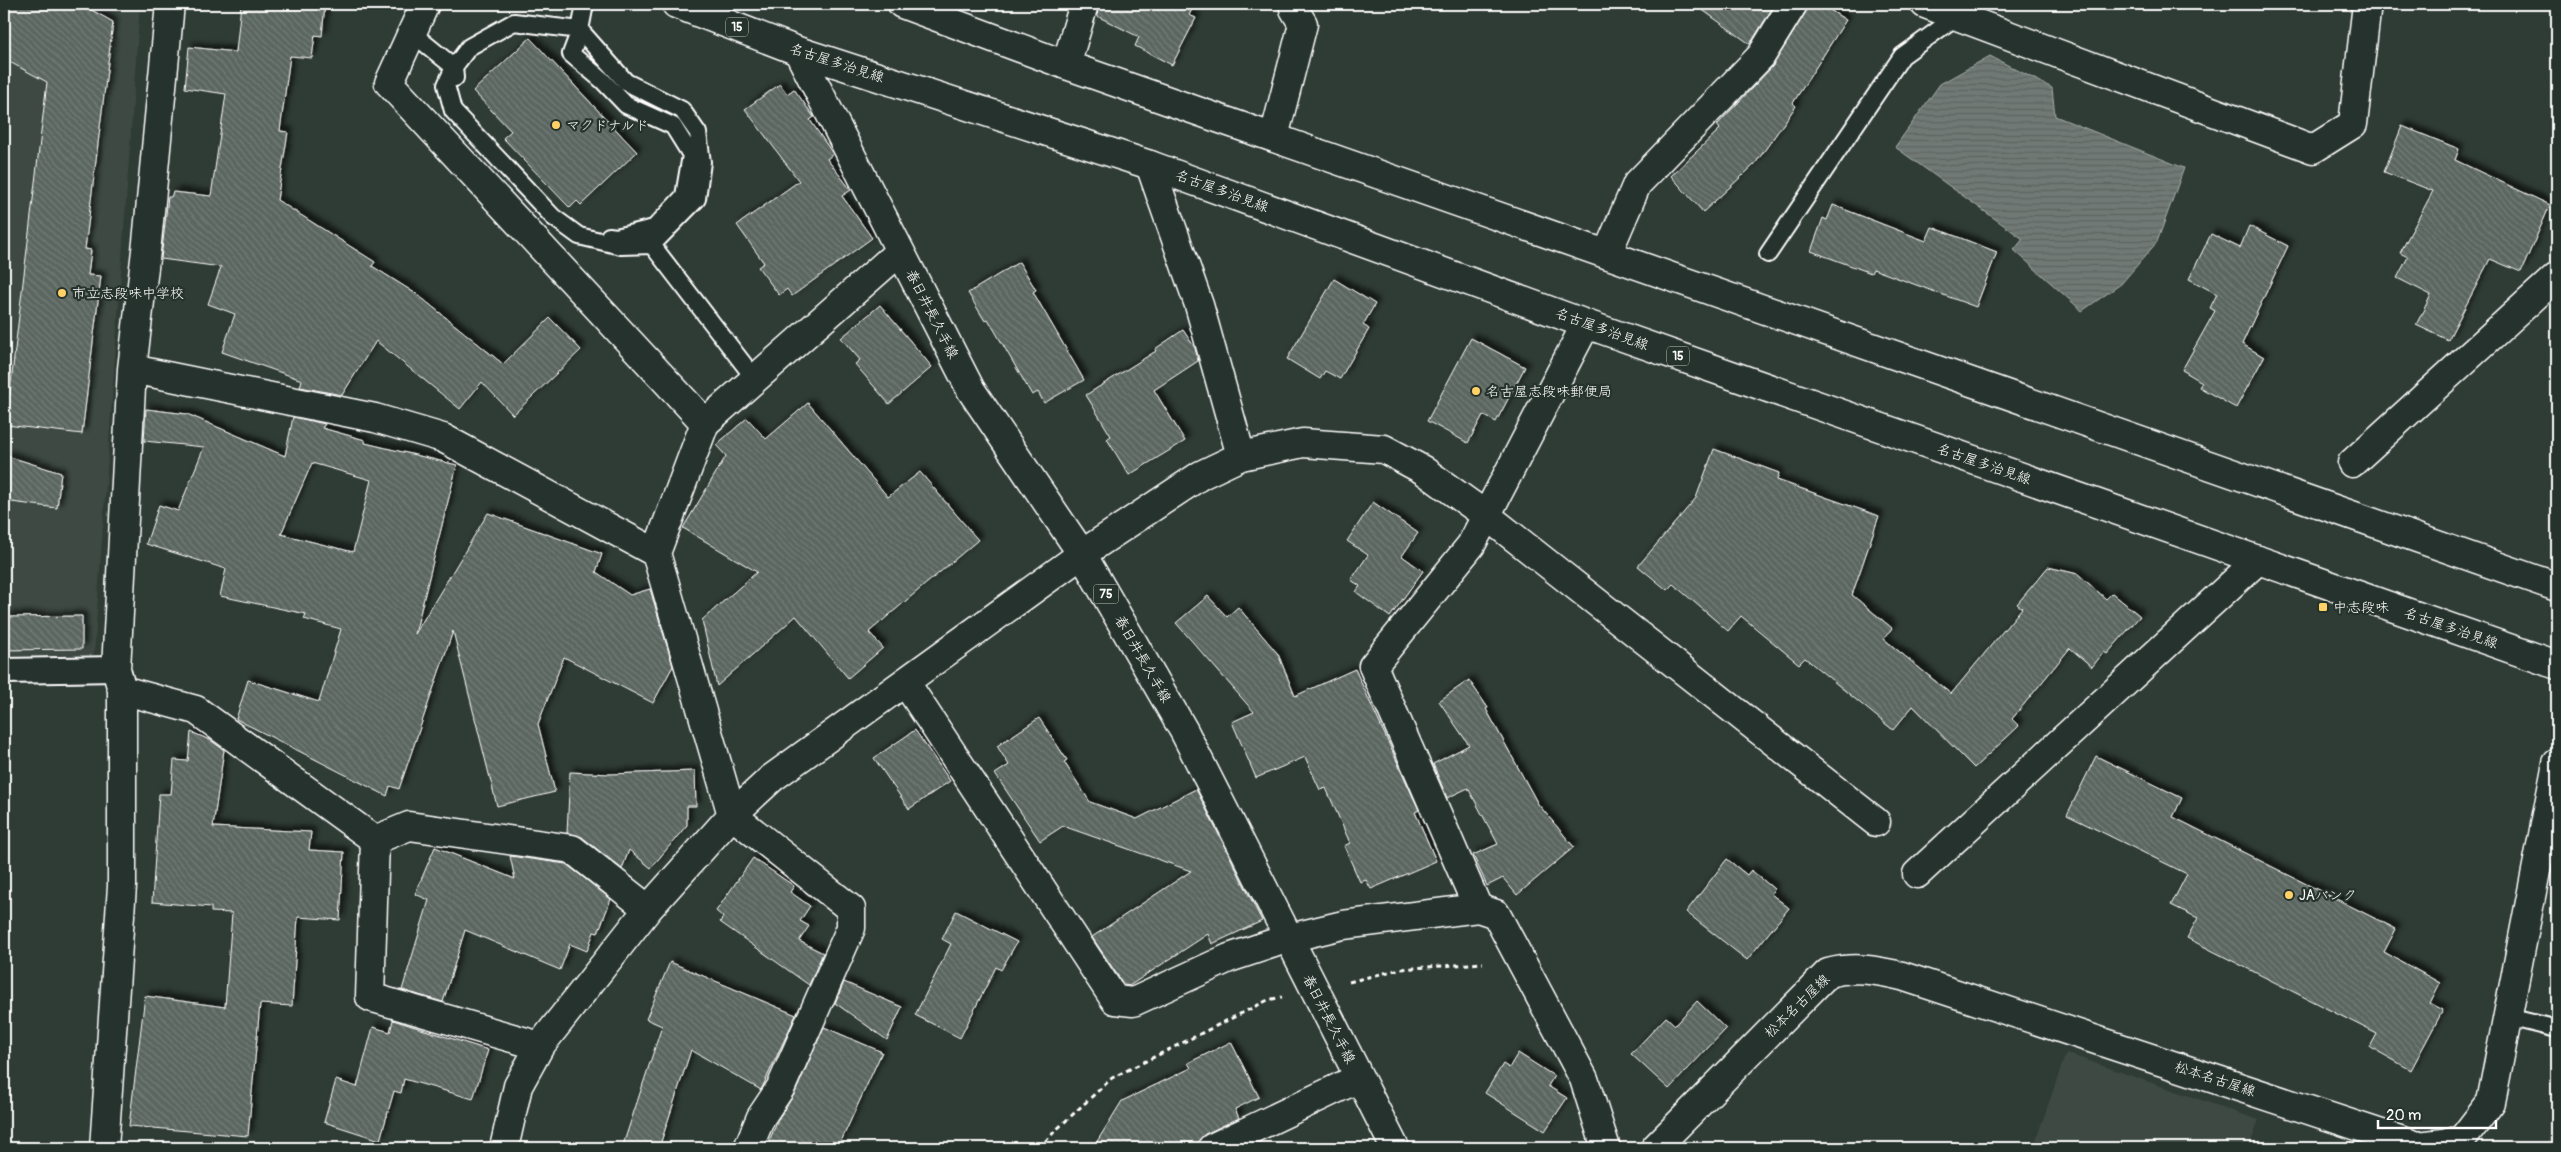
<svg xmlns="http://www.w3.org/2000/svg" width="2561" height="1152" font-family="Pangolin,'Klee One',sans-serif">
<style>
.built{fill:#3c4842}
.water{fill:url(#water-rules);stroke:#a9afac}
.building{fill:url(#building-back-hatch);stroke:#fff;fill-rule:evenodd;filter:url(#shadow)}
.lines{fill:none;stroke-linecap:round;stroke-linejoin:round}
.service-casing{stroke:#fff;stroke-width:20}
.pedestrian-casing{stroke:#fff;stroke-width:28}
.minor-casing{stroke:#fff;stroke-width:31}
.secondary-casing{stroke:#fff;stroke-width:31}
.primary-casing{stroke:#fff;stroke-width:31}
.path{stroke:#fff;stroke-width:3;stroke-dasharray:5 4;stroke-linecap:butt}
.service{stroke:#26332d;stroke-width:16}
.pedestrian{stroke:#26332d;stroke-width:24}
.minor{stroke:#26332d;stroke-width:28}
.secondary{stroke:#26332d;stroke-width:28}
.primary{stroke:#26332d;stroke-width:28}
.poi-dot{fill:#ffd166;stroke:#26332d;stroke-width:2}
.labels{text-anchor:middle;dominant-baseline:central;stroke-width:4.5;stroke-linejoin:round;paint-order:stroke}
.shield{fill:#26332d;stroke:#bec2c0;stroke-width:1}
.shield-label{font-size:12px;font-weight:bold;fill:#fff}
.street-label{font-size:14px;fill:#fff;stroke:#26332d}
.poi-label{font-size:14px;fill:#fff;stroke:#26332d;text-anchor:start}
</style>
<defs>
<pattern id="water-rules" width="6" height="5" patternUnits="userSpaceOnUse" patternTransform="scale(1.25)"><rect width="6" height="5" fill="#707975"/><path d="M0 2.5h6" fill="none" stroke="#5e6260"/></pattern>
<pattern id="building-back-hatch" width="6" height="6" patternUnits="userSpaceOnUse" patternTransform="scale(1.25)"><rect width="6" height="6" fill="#5b6661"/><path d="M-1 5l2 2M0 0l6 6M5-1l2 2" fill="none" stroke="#747d79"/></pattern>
<filter id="shadow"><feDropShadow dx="4.5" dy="-4.5" stdDeviation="2.5" flood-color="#0009"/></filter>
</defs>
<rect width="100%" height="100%" fill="#2f3b35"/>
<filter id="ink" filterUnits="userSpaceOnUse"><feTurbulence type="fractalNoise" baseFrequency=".02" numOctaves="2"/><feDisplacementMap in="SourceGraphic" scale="10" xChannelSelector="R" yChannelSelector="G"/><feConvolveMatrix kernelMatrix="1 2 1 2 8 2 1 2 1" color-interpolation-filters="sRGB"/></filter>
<g filter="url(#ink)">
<path class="built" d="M 4,4 L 140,4 L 94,655 L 4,657 Z
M 2066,1053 L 2259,1120 L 2249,1148 L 2033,1148 Z
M 2557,1076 L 2557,1148 L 2547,1148 L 2551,1104 Z"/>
<path class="water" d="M 1990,56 L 2052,88 L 2055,116 L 2184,168 L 2157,242 L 2121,284 L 2082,311 L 2014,250 L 2023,239 L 1895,147 L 1940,84 Z"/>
<path class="building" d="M 4,4 L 81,4 L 113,22 L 85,249 L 91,250 L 88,275 L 101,276 L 82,434 L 6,425 L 47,82 L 4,59 Z
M 241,4 L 325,4 L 322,36 L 315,35 L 312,58 L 290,56 L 280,131 L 288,132 L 277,200 L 375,262 L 372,266 L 418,295 L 503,364 L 550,318 L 581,350 L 513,415 L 482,382 L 460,409 L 376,341 L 342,395 L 300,387 L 302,380 L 222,352 L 235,314 L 208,304 L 221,267 L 161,259 L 168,197 L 171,197 L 173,192 L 211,196 L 226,94 L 185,88 L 189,47 L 236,52 Z
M 1099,4 L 1195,4 L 1189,15 L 1196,18 L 1172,65 L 1135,46 L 1139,37 L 1097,16 Z
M 1694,4 L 1775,4 L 1750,44 Z
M 1809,4 L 1820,4 L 1846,20 L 1793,103 L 1796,106 L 1755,164 L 1703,212 L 1671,176 L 1720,129 L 1717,125 L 1772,67 L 1806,12 Z
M 530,38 L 637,152 L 581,205 L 577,201 L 570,208 L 503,138 L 511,131 L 473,91 Z
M 780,84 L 787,94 L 794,89 L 814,117 L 810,120 L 833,154 L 827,159 L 851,190 L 842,196 L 872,238 L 792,296 L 787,289 L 779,295 L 758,267 L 764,263 L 737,225 L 799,181 L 745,109 Z
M 2402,126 L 2459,149 L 2455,160 L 2550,205 L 2521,272 L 2490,259 L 2448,340 L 2416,325 L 2431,295 L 2397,278 L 2408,257 L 2400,253 L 2433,191 L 2384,172 Z
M 1833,205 L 1926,241 L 1932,227 L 1997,252 L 1976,307 L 1873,269 L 1871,273 L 1811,251 L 1823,218 L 1827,220 Z
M 2249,226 L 2288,246 L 2242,344 L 2264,357 L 2236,408 L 2199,387 L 2202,382 L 2182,370 L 2215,311 L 2210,308 L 2217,294 L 2189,279 L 2211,234 L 2240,248 Z
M 1019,262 L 1036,290 L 1033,292 L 1084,380 L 1044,403 L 1038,392 L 1032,395 L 988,319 L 985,321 L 968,293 Z
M 1334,279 L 1375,304 L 1363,325 L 1369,329 L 1340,379 L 1325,371 L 1320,379 L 1287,359 Z
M 880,305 L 932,367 L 889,404 L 855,364 L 860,360 L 841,338 Z
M 1183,330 L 1195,348 L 1198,361 L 1154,390 L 1185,441 L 1129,475 L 1107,439 L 1111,436 L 1086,395 L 1156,351 L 1155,349 Z
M 1471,338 L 1525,367 L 1496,422 L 1483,415 L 1468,443 L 1427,421 Z
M 808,403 L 888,497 L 920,472 L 978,540 L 869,632 L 883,648 L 848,678 L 796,616 L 717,686 L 702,620 L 757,572 L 683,528 L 726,456 L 716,445 L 747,418 L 766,439 Z
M 146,409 L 187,414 L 285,456 L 293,417 L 325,424 L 322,428 L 365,440 L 365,443 L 457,465 L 415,634 L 488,513 L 602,554 L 596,572 L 630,595 L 650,589 L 673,666 L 653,703 L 564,657 L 538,724 L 555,792 L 497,806 L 453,631 L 399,789 L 390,786 L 387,796 L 236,719 L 248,680 L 319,702 L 341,629 L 304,619 L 306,614 L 220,596 L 226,569 L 146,544 L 159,505 L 178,511 L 204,447 L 144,441 ZM 312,463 L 371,480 L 353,552 L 281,534 Z
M 1714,449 L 1779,473 L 1777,480 L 1879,516 L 1852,595 L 1892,628 L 1884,639 L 1951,694 L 2022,608 L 2017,604 L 2048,567 L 2078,574 L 2106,599 L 2112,593 L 2140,616 L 2107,654 L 2104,652 L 2092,667 L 2070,648 L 2012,719 L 2019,726 L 1974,768 L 1913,706 L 1893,730 L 1805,658 L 1799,664 L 1741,616 L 1728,631 L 1673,584 L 1667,590 L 1638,566 L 1696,498 Z
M 4,455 L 61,473 L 57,508 L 4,501 Z
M 1373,502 L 1418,533 L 1402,556 L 1423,571 L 1390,617 L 1356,592 L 1360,586 L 1351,580 L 1368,555 L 1347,541 Z
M 1208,596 L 1227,617 L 1238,607 L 1278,654 L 1295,696 L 1355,669 L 1419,810 L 1415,812 L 1436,861 L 1371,889 L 1366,880 L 1360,882 L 1344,846 L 1350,843 L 1326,788 L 1320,790 L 1305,757 L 1256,778 L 1232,722 L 1254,712 L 1176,623 Z
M 82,616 L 82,649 L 4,650 L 4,617 Z
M 1469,680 L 1488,708 L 1486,709 L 1538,804 L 1574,847 L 1517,895 L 1503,878 L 1487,886 L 1473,855 L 1498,844 L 1468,788 L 1447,798 L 1433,764 L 1469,745 L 1439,701 Z
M 1039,718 L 1067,760 L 1064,762 L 1090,802 L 1137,819 L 1196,789 L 1262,921 L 1212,944 L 1208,934 L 1129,986 L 1124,985 L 1092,937 L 1191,871 L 1063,826 L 1040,841 L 995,774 L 1009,765 L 997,746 Z
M 915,730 L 950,781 L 909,809 L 874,758 Z
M 191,732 L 210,740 L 224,750 L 213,827 L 311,832 L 309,850 L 344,852 L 340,920 L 298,917 L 292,1006 L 260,1004 L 248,1136 L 129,1126 L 145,996 L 225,1007 L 232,913 L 211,912 L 211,907 L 152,902 L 159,794 L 171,794 L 174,760 L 188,761 Z
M 2096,756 L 2182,798 L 2173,817 L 2396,929 L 2384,952 L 2440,983 L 2430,1003 L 2443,1010 L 2411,1070 L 2370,1047 L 2377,1034 L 2187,938 L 2198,918 L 2171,905 L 2187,874 L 2067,815 Z
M 695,771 L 696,806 L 687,806 L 687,825 L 651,868 L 629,850 L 622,869 L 582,837 L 567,833 L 570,772 L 610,774 Z
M 435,847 L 515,879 L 510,856 L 566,864 L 611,899 L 598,933 L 594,932 L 587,951 L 570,944 L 560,970 L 465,930 L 443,1002 L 402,990 L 429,900 L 415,894 Z
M 753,858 L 794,886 L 790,892 L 810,906 L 800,921 L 809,926 L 799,941 L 823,953 L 809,985 L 720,922 L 723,917 L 716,911 Z
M 1727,859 L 1747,875 L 1751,870 L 1774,889 L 1771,894 L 1789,908 L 1747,960 L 1686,912 Z
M 956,911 L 1017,942 L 1001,970 L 996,967 L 960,1038 L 915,1015 L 951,944 L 942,939 Z
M 670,962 L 796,1015 L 761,1090 L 691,1050 L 659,1148 L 622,1148 L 662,1026 L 646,1019 Z
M 844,982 L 902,1007 L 887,1040 L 835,1003 Z
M 1697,1001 L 1726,1029 L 1669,1089 L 1631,1054 L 1666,1017 L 1675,1025 Z
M 393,1020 L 488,1050 L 473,1099 L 404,1079 L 401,1093 L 394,1091 L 380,1140 L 324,1122 L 336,1080 L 357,1087 L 373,1027 L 390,1032 Z
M 824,1027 L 882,1052 L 838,1148 L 766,1148 L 779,1118 L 795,1093 Z
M 1231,1042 L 1259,1097 L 1235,1109 L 1239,1118 L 1205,1134 L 1199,1140 L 1197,1148 L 1093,1148 L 1122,1101 L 1191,1068 L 1188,1063 Z
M 1518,1053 L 1554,1076 L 1548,1086 L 1567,1098 L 1545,1131 L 1485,1093 L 1503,1064 L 1509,1068 Z"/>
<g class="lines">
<defs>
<path id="service" d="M 585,4 L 580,30 L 571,54 L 602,80 L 626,105 L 673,126 L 691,155 L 684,196 L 654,228 L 616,237 L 609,236
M 514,22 L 580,30 L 626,82 L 682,110 L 698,133 L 702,162 L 697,199 L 652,245 L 621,246 L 579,236 L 553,217 L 453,111 L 446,85 L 454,67 L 469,47 Z
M 412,33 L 454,67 L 455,78
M 652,245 L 755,379
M 1768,254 L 1902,56 L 1956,17
M 2508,1017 L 2557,1029"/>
<path id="pedestrian" d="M 4,671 L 116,669"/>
<path id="minor" d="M 425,4 L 389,83 L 705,423
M 1925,4 L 2313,149 L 2353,124 L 2367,4
M 1066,65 L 1084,4
M 1274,137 L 1303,24 L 1294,9 L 1294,4
M 1150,165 L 1199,305 L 1241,456
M 1607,254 L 1637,184 L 1761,56 L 1793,4
M 1586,324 L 1471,545 L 1373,666 L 1478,908 L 1496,914 L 1584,1079 L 1606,1148
M 132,369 L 375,418 L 443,438 L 656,553
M 2352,463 L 2557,276
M 906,683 L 1115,1000 L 1133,1002 L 1229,958 L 1289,938 L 1343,925 L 1478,908
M 122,690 L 196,710 L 375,840 L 370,997 L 540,1046
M 375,840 L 409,826 L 572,849 L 648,909
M 1917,874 L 2258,560
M 104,1148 L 122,886 L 122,690 L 116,669 L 132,369 L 147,242 L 170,4
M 504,1148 L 518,1086 L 540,1046 L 648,909 L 732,815 L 772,778 L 1082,554 L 1201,475 L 1241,456 L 1303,443 L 1384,449 L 1423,470 L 1487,516 L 1876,822
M 748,1148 L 761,1117 L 781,1087 L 851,928 L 851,909 L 732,815 L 656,553 L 705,423 L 899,252
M 1212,1148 L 1359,1078"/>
<path id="secondary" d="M 1655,1148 L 1828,973 C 1854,966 1875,970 1902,976 L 2418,1146 L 2461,1141 L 2491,1102 L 2557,763"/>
<path id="primary" d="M 676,4 L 798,51 L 1150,165 L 1586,324 L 2557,665
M 902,4 L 1066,65 L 2557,587
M 798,51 L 971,390 L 1082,554 L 1184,731 L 1395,1148"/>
</defs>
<use href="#service" class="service-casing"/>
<use href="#pedestrian" class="pedestrian-casing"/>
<use href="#minor" class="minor-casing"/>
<use href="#secondary" class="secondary-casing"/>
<use href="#primary" class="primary-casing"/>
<path class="path" d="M 1349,982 L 1400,969 L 1483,963
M 1039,1148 L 1056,1130 L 1112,1078 L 1268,1000 L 1282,997"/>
<use href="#service" class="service"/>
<use href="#pedestrian" class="pedestrian"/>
<use href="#minor" class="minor"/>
<use href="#secondary" class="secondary"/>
<use href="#primary" class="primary"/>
</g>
</g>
<g class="poi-dot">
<circle cx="556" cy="125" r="5"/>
<circle cx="62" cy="293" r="5"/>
<circle cx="1476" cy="391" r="5"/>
<rect x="2318" y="602" width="10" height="10" rx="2.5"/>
<circle cx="2289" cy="895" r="5"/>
</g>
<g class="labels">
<g class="shield">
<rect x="726" y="17.5" width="22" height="19" rx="4"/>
<rect x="1667" y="346.5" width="22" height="19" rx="4"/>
<rect x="1093.5" y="584.5" width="25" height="19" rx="4"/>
</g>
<g class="shield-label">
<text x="737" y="27">15</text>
<text x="1678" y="356">15</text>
<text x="1106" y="594">75</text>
</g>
<g class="street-label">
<text transform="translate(837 63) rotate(18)">名古屋多治見線</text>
<text transform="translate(1222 191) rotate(20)">名古屋多治見線</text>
<text transform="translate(932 314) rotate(63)">春日井長久手線</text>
<text transform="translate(1602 329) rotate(20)">名古屋多治見線</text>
<text transform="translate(1984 464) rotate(19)">名古屋多治見線</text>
<text transform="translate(2451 628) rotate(19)">名古屋多治見線</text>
<text transform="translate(1143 659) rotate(60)">春日井長久手線</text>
<text transform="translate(1797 1006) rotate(-44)">松本名古屋線</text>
<text transform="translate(1329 1019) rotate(63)">春日井長久手線</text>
<text transform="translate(2215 1079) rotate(18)">松本名古屋線</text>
</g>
<g class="poi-label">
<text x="566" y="125">マクドナルド</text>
<text x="72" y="293">市立志段味中学校</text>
<text x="1486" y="391">名古屋志段味郵便局</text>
<text x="2333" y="607">中志段味</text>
<text x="2299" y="895">JAバンク</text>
</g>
</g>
<rect width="2561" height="1152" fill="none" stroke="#26332d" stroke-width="20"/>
<rect x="10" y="10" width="2541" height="1132" fill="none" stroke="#fff" stroke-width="2" filter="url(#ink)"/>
<path d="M2378 1120v8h118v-8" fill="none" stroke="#ffffff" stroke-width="2.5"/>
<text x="2386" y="1120" font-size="15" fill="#ffffff" stroke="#26332d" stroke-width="4" paint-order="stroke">20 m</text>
</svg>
